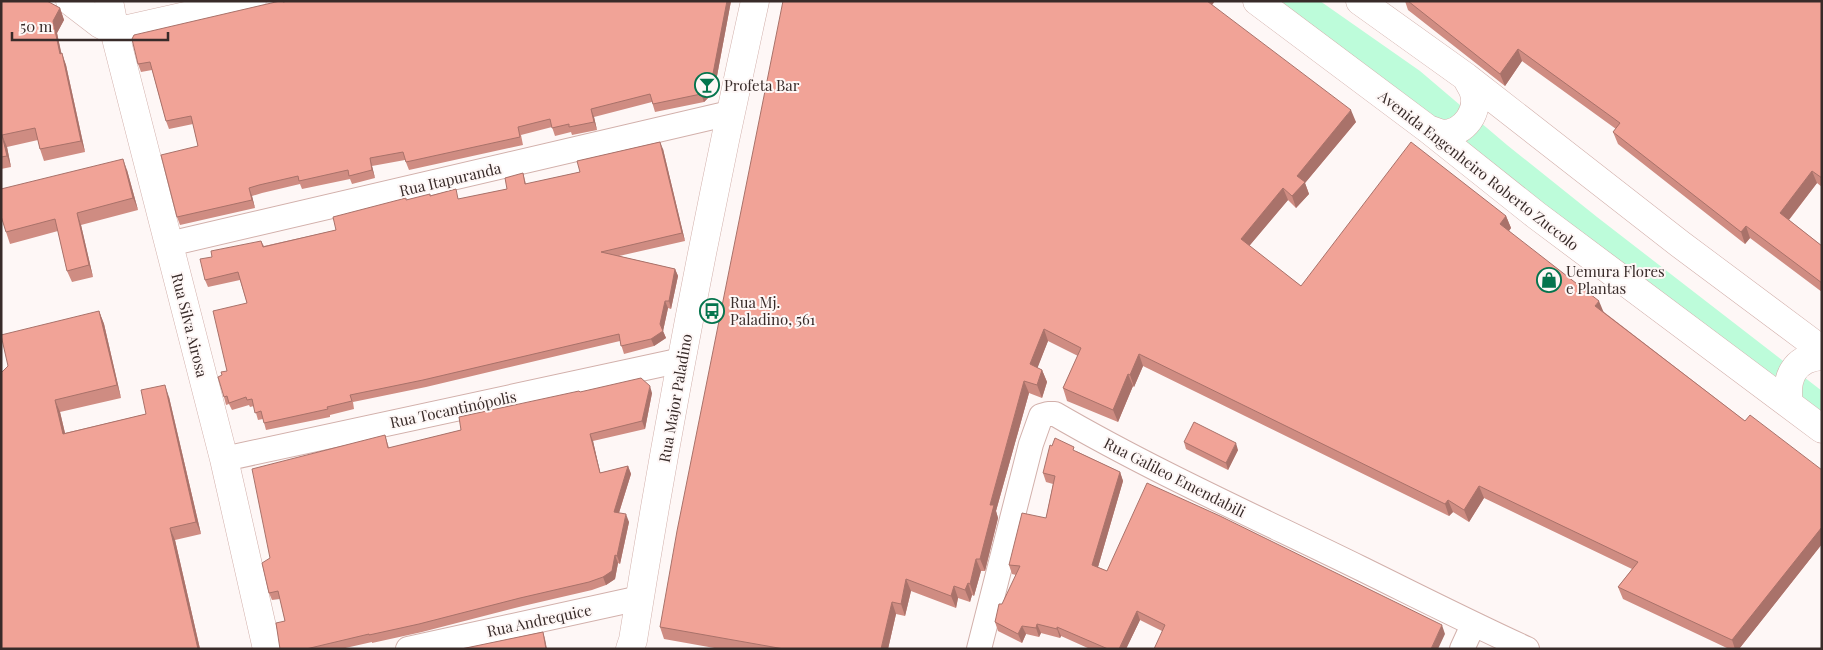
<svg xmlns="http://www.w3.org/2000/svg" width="1823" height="650" font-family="'Playfair Display',serif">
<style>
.green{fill:#bdfcda}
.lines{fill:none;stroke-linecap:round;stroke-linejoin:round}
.street-casing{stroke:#d2b0ab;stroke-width:26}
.secondary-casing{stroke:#d2b0ab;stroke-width:29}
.highway-casing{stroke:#d2b0ab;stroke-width:29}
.street{stroke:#fff;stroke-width:24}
.secondary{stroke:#fff;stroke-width:28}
.highway{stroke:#fff;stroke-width:28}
.wall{fill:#cf8c82}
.shaded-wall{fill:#a9726a}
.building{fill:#f1a397;stroke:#a9726a}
.labels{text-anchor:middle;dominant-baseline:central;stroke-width:4;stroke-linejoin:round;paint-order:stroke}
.poi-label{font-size:15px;fill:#382b29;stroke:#fef7f6;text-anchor:start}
.street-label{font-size:15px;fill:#382b29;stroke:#fef7f6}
</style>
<rect width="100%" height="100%" fill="#fef7f6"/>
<path class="green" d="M 1273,1 L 1320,1 L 1420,71 L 1507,145 L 1597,217 L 1822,391 L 1822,420 Z"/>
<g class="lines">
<defs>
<path id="street" d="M 169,244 L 730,113
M 224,459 L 682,360
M 408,649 L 640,598
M 979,649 L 1031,444 L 1041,416 L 1048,414 L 1055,414 C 1153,471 1258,518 1360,568 C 1415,595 1470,623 1527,649
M 1462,649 L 1473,625"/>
<path id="secondary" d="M 109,1 L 117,42 L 224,459 L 267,649
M 1257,1 L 1428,129 L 1536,215 L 1822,429
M 1360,1 L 1466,77 L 1680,244 L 1822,350
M 115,32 L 252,1
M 1428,129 C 1432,130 1438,133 1442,134 C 1464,134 1481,111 1473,90 C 1471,86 1468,81 1466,77
M 1789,404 C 1785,379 1793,358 1822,356
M 630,649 L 633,640 C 667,426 708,213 755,1"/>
<path id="highway" d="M 70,1 L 100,24 L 115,32"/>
</defs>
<use href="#street" class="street-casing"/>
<use href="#secondary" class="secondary-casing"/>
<use href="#highway" class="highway-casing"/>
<use href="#street" class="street"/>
<use href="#secondary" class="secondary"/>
<use href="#highway" class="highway"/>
</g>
<path class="wall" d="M 1,1 L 60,8 L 64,20 L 57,33 L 61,53 L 66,65 L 85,152 L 44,161 L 40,149 L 38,140 L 7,147 L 11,167 L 1,169 Z
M 288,1 L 731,1 L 714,92 L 704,102 L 655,112 L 652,102 L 594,117 L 597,130 L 572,135 L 571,132 L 555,136 L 552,127 L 521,135 L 523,145 L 409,170 L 405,160 L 372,166 L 375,178 L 352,184 L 350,179 L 302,189 L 300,184 L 262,193 L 252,196 L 255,208 L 180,225 L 177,217 L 198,146 L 193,124 L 169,129 L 166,121 L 152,70 L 141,72 L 138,64 L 284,2 Z
M 1215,1 L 1212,5 L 1356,122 L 1305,183 L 1309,194 L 1296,208 L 1288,200 L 1249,246 L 1301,286 L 1506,216 L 1511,228 L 1509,231 L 1604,312 L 1745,421 L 1822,470 L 1822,544 L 1739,649 L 1729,649 L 1623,599 L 1618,587 L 1632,569 L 1484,498 L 1469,522 L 1453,512 L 1449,516 L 1143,366 L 1134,387 L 1133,386 L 1118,422 L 1067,401 L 1063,388 L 1078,356 L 1048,341 L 1037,368 L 1042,370 L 1047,382 L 1042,398 L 1029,393 L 996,511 L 998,518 L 985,571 L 981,571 L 974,596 L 972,595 L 970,602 L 958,598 L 956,608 L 911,591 L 905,616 L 896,614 L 888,649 L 720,649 L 664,639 L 660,627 Z
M 1405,1 L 1822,1 L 1822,187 L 1817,183 L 1789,220 L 1822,246 L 1822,292 L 1750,238 L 1745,244 L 1618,144 L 1613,132 L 1616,129 L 1522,61 L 1505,86 L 1408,10 Z
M 663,149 L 685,241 L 619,256 L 675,269 L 678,276 L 671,309 L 668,308 L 663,331 L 666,338 L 654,346 L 624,354 L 620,341 L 426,387 L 353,402 L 354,409 L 330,415 L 330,417 L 266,430 L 263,419 L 258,420 L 254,406 L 250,407 L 249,405 L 232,410 L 229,404 L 226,405 L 224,397 L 222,375 L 227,371 L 247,303 L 240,280 L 208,287 L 205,280 L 212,257 L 261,241 L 264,246 L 336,230 L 406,200 L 430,196 L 459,199 L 507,189 L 523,173 L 526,184 L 580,172 Z
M 127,170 L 138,210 L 81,225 L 93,277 L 72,282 L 67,271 L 58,231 L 10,244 L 6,232 Z
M 99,311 L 104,324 L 121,398 L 60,412 L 65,433 L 146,414 L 169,397 L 201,534 L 175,540 L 200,649 L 1,649 L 1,373 Z
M 580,392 L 652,393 L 645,429 L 593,441 L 600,473 L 628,466 L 631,474 L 619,513 L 629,522 L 620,564 L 618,563 L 615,579 L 606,585 L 592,590 L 523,606 L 422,632 L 372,643 L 372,642 L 341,649 L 280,649 L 285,621 L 280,599 L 272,600 L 269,593 L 270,558 L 385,435 L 389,448 L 461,430 Z
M 1184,442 L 1238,450 L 1228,470 L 1186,449 Z
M 1076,451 L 1120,472 L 1123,481 L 1098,567 L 1107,571 L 1445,634 L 1162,631 L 1140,620 L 1126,649 L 1090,649 L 1061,636 L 1060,638 L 1041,633 L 1039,637 L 1026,634 L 1022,643 L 998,631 L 995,622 L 1016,575 L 1012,574 L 1009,565 L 1046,518 L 1053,484 L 1046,482 L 1043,473 Z"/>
<path class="shaded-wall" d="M 727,1 L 731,1 L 714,92 L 704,102 L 701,94 Z
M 1204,1 L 1215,1 L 1208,10 Z
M 60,8 L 64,20 L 57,33 L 64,65 L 60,54 L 53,21 Z
M 1518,49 L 1522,61 L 1505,86 L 1500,74 Z
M 62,53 L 66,65 L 85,152 L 81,141 Z
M 591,109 L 594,117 L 597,130 L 594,122 Z
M 1351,110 L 1356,122 L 1305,183 L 1309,194 L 1296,208 L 1292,196 L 1297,176 Z
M 2,135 L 7,147 L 11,167 L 7,156 Z
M 660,142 L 663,149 L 685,241 L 682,233 Z
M 370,158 L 375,178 L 372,170 Z
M 123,159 L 127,170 L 138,210 L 133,198 Z
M 1812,171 L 1817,183 L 1784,226 L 1780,213 Z
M 249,188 L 252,196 L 255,208 L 252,200 Z
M 1283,188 L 1288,200 L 1245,251 L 1241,239 Z
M 77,213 L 81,225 L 93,277 L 89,265 Z
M 1506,216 L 1511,228 L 1505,236 L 1500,224 Z
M 1746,226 L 1750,238 L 1745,244 L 1741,232 Z
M 675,269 L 678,276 L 671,309 L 669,301 Z
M 665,301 L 668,308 L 663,331 L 660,324 Z
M 1599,301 L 1604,313 L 1595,306 Z
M 99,311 L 104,324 L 121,398 L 117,385 Z
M 1044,329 L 1048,341 L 1034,377 L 1030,364 Z
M 663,331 L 666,338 L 654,346 L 651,339 Z
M 1139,354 L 1143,366 L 1134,387 L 1130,375 Z
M 1042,370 L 1047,382 L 1042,398 L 1037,385 Z
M 1128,374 L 1133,386 L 1118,422 L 1113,410 Z
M 1024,381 L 1029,393 L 996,511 L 998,518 L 985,571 L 980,559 L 990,505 Z
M 165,385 L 169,397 L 201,534 L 196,522 Z
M 650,386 L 652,393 L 645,429 L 642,421 Z
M 55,400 L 60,412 L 68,446 L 63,434 Z
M 590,434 L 593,441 L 602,480 L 600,473 Z
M 1236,443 L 1238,450 L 1228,470 L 1226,463 Z
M 628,466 L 631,474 L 617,519 L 614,512 Z
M 1120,472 L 1123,481 L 1096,574 L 1092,565 Z
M 1479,486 L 1484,498 L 1469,522 L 1464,510 Z
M 1448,500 L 1453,512 L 1449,516 L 1445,504 Z
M 626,514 L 629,522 L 620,564 L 617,556 Z
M 1821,526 L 1822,544 L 1739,649 L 1735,649 L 1732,640 Z
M 170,528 L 175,540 L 200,649 L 198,649 Z
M 615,555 L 618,563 L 615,579 L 606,585 L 603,577 Z
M 976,559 L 981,571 L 974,596 L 970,584 Z
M 906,579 L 911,591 L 905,616 L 901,604 Z
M 968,583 L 972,595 L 970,602 L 965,590 Z
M 954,586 L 958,598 L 956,608 L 951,596 Z
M 892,602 L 896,614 L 888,649 L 881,649 Z
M 1137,611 L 1140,620 L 1126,649 L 1119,649 Z
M 1037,624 L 1041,633 L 1039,637 L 1036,628 Z
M 1442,625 L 1445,634 L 1438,649 L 1431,649 Z
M 1022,626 L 1026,634 L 1022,643 L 1018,634 Z
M 1057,627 L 1061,636 L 1060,638 L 1057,629 Z
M 543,632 L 545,639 L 547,649 L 546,649 Z"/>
<path class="building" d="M 1,1 L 47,1 L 60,8 L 53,21 L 60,54 L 62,53 L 81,141 L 40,149 L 35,128 L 2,135 L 7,156 L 1,157 Z
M 280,1 L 283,1 L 283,2 L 288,1 L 727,1 L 711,84 L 701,94 L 653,104 L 650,94 L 591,109 L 594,122 L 569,127 L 569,124 L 552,128 L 550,119 L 518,127 L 520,137 L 406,162 L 403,152 L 370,158 L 372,170 L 349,176 L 348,170 L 299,181 L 298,176 L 259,185 L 249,188 L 252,200 L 177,217 L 161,155 L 198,146 L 191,116 L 166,121 L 150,62 L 138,64 L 132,39 L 134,35 Z
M 783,1 L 1207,1 L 1351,110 L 1297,176 L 1305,182 L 1292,196 L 1283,188 L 1241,239 L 1301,286 L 1411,142 L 1506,216 L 1500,224 L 1599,301 L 1595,306 L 1745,421 L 1750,415 L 1822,470 L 1822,527 L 1732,640 L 1618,587 L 1638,562 L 1479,486 L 1464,510 L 1448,500 L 1445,504 L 1139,354 L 1130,375 L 1128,374 L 1113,410 L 1063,388 L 1081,348 L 1044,329 L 1030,364 L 1042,370 L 1037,385 L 1024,381 L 990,505 L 994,505 L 980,559 L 976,559 L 970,584 L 968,583 L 965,590 L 954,586 L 951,596 L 906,579 L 901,604 L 892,602 L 881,649 L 784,649 L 660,627 L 677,531 Z
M 1408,1 L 1822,1 L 1822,178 L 1812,171 L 1780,213 L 1822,246 L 1822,283 L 1746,226 L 1741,232 L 1613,132 L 1620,123 L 1518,49 L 1500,74 Z
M 660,142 L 682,233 L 601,252 L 675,269 L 669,301 L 665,301 L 660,324 L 663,331 L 651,339 L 621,346 L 619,334 L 423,380 L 350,395 L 352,401 L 327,407 L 328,409 L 264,423 L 261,411 L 255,413 L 252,399 L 247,400 L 246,397 L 229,403 L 227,396 L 224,397 L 218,377 L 222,375 L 221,372 L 227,371 L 213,311 L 247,303 L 238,272 L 205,280 L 200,259 L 212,257 L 211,251 L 261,241 L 263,247 L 336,230 L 333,217 L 406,198 L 406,200 L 430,194 L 430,196 L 456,189 L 458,199 L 507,189 L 505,178 L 523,173 L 525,184 L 580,172 L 577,161 Z
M 123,159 L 133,198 L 77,213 L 89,265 L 67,271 L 55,219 L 6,232 L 1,216 L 1,189 Z
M 99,311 L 117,385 L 55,400 L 63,434 L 146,414 L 141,390 L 165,385 L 196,522 L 170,528 L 198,649 L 1,649 L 1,373 L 8,366 L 1,335 Z
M 641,378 L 650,386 L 642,421 L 590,434 L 600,473 L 628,466 L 614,512 L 626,514 L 617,556 L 615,555 L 612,571 L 603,577 L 589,582 L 520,598 L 419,624 L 369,635 L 369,634 L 306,649 L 280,649 L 276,623 L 285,621 L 278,591 L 269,593 L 262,563 L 270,558 L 252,469 L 385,435 L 388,448 L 461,430 L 459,417 L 579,391 L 580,392 Z
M 1194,422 L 1236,443 L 1226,463 L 1184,442 Z
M 1055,438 L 1074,447 L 1073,450 L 1120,472 L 1092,565 L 1107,571 L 1147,483 L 1220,516 L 1442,625 L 1431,649 L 1154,649 L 1165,625 L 1137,611 L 1119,649 L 1108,649 L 1057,627 L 1057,629 L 1037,624 L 1036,628 L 1022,626 L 1018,634 L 995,622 L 999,604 L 1002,604 L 1020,566 L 1009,565 L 1022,513 L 1046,518 L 1055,476 L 1043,473 L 1050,445 L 1052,446 Z
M 543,632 L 546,649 L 461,649 Z"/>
<defs>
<symbol id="bar-ring" viewBox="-11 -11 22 22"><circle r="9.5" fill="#fef7f6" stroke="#05744d" stroke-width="1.5"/><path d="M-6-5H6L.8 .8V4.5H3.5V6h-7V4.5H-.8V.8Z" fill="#05744d"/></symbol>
<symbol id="shop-ring" viewBox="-11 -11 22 22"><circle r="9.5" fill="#fef7f6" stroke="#05744d" stroke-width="1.5"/><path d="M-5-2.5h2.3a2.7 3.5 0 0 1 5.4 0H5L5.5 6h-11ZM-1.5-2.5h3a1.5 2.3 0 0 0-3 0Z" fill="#05744d"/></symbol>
<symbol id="bus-ring" viewBox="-11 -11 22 22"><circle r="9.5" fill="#fef7f6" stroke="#05744d" stroke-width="1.5"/><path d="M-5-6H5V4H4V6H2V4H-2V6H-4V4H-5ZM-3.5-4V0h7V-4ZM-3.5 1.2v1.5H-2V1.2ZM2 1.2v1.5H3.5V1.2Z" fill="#05744d"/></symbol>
</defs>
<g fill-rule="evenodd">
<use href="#bar-ring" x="693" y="71" width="28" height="28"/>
<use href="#shop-ring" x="1535" y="266" width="28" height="28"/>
<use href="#bus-ring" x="698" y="297" width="28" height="28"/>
</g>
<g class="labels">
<g class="poi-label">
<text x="724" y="85">Profeta Bar</text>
<text x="1566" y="271">Uemura Flores<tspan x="1566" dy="17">e Plantas</tspan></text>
<text x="730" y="302">Rua Mj.<tspan x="730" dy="17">Paladino, 561</tspan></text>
</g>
<g class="street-label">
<text transform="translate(1479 170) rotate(38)">Avenida Engenheiro Roberto Zuccolo</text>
<text transform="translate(450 179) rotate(-13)">Rua Itapuranda</text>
<text transform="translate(190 325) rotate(76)">Rua Silva Airosa</text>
<text transform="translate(675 398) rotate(-80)">Rua Major Paladino</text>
<text transform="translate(453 409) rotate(-12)">Rua Tocantinópolis</text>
<text transform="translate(1175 477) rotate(27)">Rua Galileo Emendabili</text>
<text transform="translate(539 620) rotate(-12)">Rua Andrequice</text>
</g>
</g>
<rect width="1823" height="650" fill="none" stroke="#382b29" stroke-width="5"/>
<path d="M12 32v8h156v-8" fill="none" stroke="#382b29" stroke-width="2.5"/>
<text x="20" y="32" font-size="15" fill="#382b29" stroke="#fef7f6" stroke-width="4" paint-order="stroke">50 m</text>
</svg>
